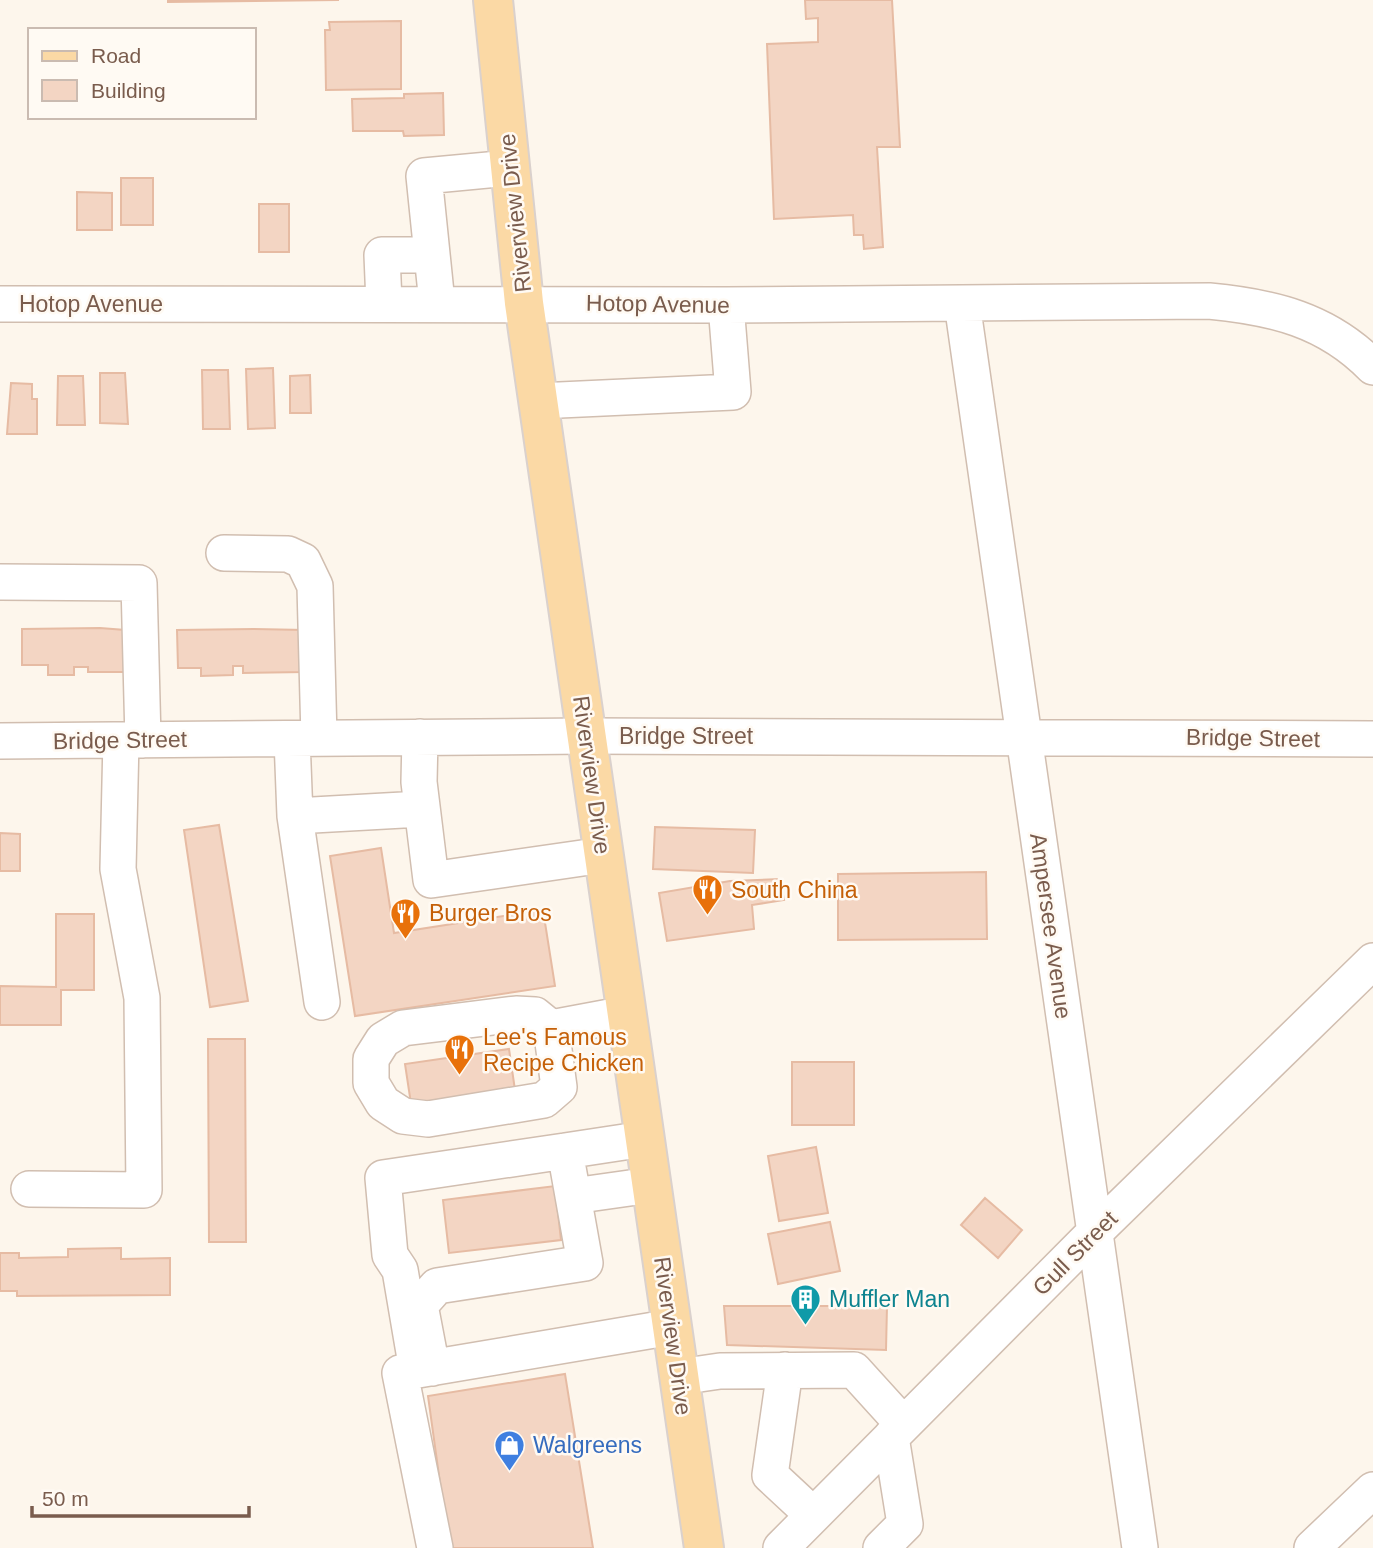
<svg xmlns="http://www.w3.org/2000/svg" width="1373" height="1548" font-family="Helvetica,sans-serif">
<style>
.building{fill:#f3d5c3;stroke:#e6bba3;stroke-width:2}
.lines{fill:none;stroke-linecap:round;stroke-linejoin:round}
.minor-casing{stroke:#d1beb0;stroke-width:38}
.major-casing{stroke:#dad1cd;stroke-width:42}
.minor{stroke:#fff;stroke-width:35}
.major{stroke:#fbd9a5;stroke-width:38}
.labels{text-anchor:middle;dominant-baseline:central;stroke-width:5;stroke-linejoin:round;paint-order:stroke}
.street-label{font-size:23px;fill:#7a5c4d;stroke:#fffaf3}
.food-label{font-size:23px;fill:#c56008;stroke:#fffaf3;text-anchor:start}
.culture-label{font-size:23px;fill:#0d838f;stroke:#fffaf3;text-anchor:start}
.shop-label{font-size:23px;fill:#366cbe;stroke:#fffaf3;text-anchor:start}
</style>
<rect width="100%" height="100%" fill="#fdf6ec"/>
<path class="building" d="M 168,0 L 339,0 L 168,2 Z
M 805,0 L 892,0 L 900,147 L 877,147 L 883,247 L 864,249 L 863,235 L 854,235 L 853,215 L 774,219 L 767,44 L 818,42 L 818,18 L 806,19 Z
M 401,21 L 401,89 L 326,90 L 325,30 L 330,30 L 329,22 Z
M 443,93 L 444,135 L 404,136 L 403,131 L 353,131 L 352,99 L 404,98 L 404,94 Z
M 121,178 L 153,178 L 153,225 L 121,225 Z
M 77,192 L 112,193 L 112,230 L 77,230 Z
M 259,204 L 289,204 L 289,252 L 259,252 Z
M 273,368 L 275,428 L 248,429 L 246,369 Z
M 202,370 L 228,370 L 230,429 L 203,429 Z
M 100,373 L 125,373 L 128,424 L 100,423 Z
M 310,375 L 311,413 L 290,413 L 290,376 Z
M 58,376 L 83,376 L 85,425 L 57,425 Z
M 11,383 L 32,384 L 32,399 L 37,399 L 37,434 L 7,434 Z
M 100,628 L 125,630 L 125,672 L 88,672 L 88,667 L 74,667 L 74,675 L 48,675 L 48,665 L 22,665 L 22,629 Z
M 254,629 L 305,630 L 305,672 L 243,673 L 243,666 L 233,666 L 233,675 L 201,676 L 201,668 L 178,668 L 177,630 Z
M 219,825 L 248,1001 L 210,1007 L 184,830 Z
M 655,827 L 755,830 L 753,873 L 653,869 Z
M 0,833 L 20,834 L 20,871 L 0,871 Z
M 381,848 L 394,933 L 543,910 L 555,986 L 355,1016 L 330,856 Z
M 986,872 L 987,939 L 838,940 L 838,874 Z
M 780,879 L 784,900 L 752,905 L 754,929 L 667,941 L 659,893 L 730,881 Z
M 56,914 L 94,914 L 94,990 L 61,990 L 61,1025 L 0,1025 L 0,986 L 56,987 Z
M 208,1039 L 245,1039 L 246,1242 L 209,1242 Z
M 509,1049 L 515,1090 L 411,1104 L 405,1064 Z
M 792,1062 L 854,1062 L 854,1125 L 792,1125 Z
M 816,1147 L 828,1213 L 779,1221 L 768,1156 Z
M 555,1186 L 561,1240 L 449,1253 L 443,1200 Z
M 985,1198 L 1022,1230 L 998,1258 L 961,1225 Z
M 830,1222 L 840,1271 L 778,1284 L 768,1234 Z
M 121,1248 L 121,1259 L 170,1258 L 170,1295 L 17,1296 L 17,1291 L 0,1291 L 0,1253 L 19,1253 L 19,1258 L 68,1257 L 68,1249 Z
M 724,1306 L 887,1306 L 886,1350 L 727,1345 Z
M 565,1374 L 593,1548 L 449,1548 L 428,1396 Z"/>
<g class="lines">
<defs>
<path id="minor" d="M 384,303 L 382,255 L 432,255
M 437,303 L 424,176 L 510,168
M 962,303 L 1140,1548
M 0,304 L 726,305 L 1209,301 C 1273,307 1327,320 1373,367
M 538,401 L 733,392 L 726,305
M 224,553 L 288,554 L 303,561 L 315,586 L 319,738
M 0,582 L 139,583 L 143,740
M 420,737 L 419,782 L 431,880 L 603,855
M 292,739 L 295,816 L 322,1002
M 0,741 L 586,736 L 1373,739
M 295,816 L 421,809
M 551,1028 L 535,1015 L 516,1014 L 403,1028 L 383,1040 L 371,1059 L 371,1083 L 383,1103 L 403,1116 L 428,1119 L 544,1100 L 559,1087 L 551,1028 L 626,1014
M 565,1151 L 644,1139
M 29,1189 L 144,1190 L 142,998 L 118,869 L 121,740
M 573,1196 L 651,1185
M 417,1370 L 400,1270 L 390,1255 L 383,1178 L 565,1151 L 585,1263 L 437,1286 L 420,1305 L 432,1368
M 785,1370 L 770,1475 L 813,1515
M 679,1377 L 720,1371 L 854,1370 L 903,1424
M 435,1548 L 400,1373 L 672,1327
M 781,1548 L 1095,1232 L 1373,961
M 881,1548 L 905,1524 L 891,1437
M 1312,1548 L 1373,1490"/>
<path id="major" d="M 493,0 L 524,303 L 704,1548"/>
</defs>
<use href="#minor" class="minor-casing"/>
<use href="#major" class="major-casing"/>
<use href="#minor" class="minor"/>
<use href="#major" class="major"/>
</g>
<defs>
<symbol id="restaurant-pin" viewBox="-11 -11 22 30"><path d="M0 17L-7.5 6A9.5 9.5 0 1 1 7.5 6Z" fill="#e8710a" stroke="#fffaf3"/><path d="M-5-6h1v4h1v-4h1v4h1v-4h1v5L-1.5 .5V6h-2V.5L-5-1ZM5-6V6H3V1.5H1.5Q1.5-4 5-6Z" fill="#fff"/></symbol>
<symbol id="building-pin" viewBox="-11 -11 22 30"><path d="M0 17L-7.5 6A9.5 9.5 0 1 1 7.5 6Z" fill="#0f9aa8" stroke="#fffaf3"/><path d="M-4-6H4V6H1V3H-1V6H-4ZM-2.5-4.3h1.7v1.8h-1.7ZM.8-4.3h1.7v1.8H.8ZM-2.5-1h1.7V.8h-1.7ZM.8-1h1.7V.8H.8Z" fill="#fff"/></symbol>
<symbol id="shop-pin" viewBox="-11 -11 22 30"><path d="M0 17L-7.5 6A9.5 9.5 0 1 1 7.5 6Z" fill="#3f7fe0" stroke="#fffaf3"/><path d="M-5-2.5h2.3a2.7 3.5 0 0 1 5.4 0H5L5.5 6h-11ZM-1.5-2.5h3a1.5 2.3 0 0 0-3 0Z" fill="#fff"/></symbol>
</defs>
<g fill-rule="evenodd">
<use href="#restaurant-pin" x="690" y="872" width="35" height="47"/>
<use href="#restaurant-pin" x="388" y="896" width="35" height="47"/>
<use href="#restaurant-pin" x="442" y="1032" width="35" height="47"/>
<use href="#building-pin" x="788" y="1282" width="35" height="47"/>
<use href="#shop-pin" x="492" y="1428" width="35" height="47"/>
</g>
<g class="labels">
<g class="street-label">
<text transform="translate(515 213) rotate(-96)">Riverview Drive</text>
<text x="91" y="304">Hotop Avenue</text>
<text transform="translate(658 304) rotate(1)">Hotop Avenue</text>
<text x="686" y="736">Bridge Street</text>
<text transform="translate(1253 738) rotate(1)">Bridge Street</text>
<text transform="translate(120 740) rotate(-1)">Bridge Street</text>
<text transform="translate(592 775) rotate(82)">Riverview Drive</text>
<text transform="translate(1051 926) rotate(82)">Ampersee Avenue</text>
<text transform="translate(1075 1253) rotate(-45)">Gull Street</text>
<text transform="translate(673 1336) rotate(82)">Riverview Drive</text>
</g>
<g class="food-label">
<text x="731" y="890">South China</text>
<text x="429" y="913">Burger Bros</text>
<text x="483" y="1037">Lee's Famous<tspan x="483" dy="26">Recipe Chicken</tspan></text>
</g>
<g class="culture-label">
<text x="829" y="1299">Muffler Man</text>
</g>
<g class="shop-label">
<text x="533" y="1445">Walgreens</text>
</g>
</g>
<rect x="28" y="28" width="228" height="91" fill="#fffaf3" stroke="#cabbb1" stroke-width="2"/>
<rect x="42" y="51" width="35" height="10" fill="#fbd9a5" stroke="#cabbb1" stroke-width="2"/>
<text x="91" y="63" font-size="21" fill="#7a5c4d">Road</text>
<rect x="42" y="80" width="35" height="21" fill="#f3d5c3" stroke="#cabbb1" stroke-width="2"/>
<text x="91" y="98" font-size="21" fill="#7a5c4d">Building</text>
<path d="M32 1506v10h217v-10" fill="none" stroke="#7a5c4d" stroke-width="3.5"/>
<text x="42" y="1506" font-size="21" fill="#7a5c4d" stroke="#fffaf3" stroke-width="5" paint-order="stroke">50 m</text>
</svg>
